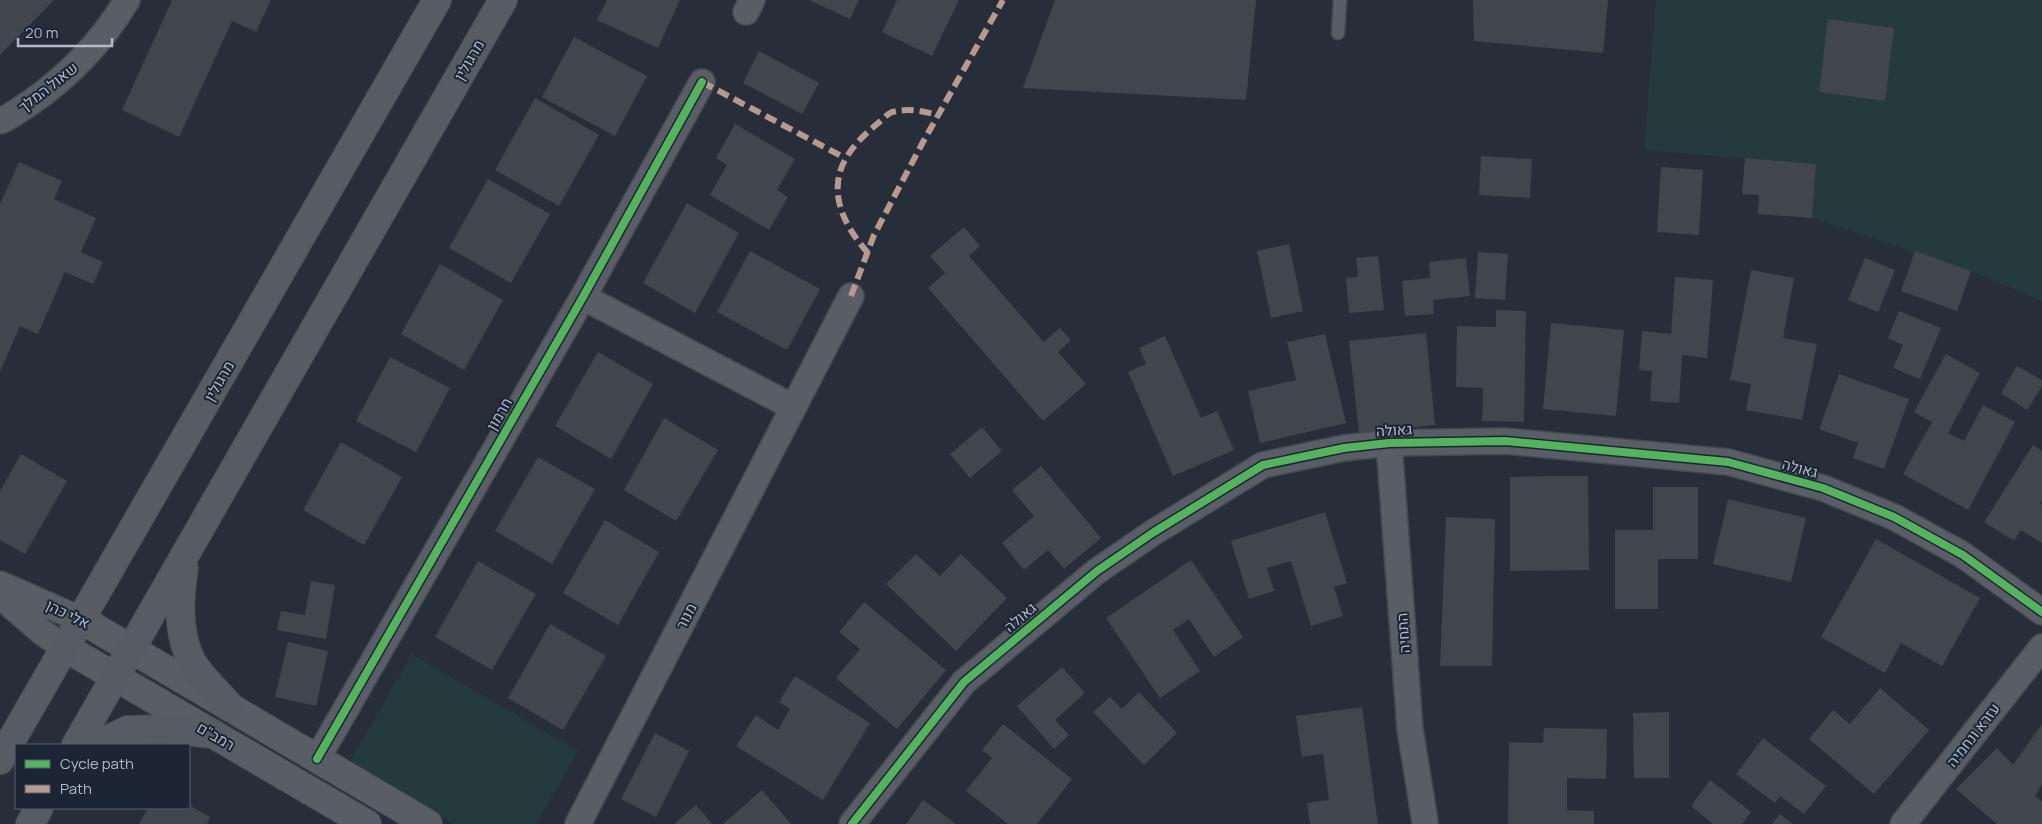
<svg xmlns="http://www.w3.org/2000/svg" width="2042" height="824" font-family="Manrope,Heebo,sans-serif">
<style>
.green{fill:#253a3f}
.building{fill:#40454e}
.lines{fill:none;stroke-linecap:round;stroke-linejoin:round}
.service-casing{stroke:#454951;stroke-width:15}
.minor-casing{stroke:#454951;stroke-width:28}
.tertiary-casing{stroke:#454951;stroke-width:30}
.secondary-casing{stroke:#454951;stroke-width:30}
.service{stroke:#595e66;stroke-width:12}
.minor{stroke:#595e66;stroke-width:25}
.tertiary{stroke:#595e66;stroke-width:28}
.secondary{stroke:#575c64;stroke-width:28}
.quiet{stroke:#b69a8f;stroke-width:6;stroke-dasharray:12 6;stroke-linecap:butt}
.cycleway-casing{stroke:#1b2534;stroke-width:11}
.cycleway{stroke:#56b35d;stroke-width:8}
.labels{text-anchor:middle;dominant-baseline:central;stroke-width:4;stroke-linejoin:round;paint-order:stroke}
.street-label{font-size:15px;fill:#b2baca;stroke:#1b2534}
</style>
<rect width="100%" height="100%" fill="#282e39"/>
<path class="green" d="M 1656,0 L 2042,0 L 2042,301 L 1971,271 L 1812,218 L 1816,164 L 1644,150 Z
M 412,654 L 578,751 L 536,824 L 454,824 L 349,763 Z"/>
<path class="building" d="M 0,0 L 54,0 L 0,55 Z
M 172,0 L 271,0 L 256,32 L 232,21 L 179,137 L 122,110 Z
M 607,0 L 680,0 L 658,48 L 597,20 Z
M 809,0 L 859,0 L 850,19 Z
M 897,0 L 959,0 L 932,56 L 882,32 Z
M 1055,0 L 1256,0 L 1246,100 L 1023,88 Z
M 1473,0 L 1608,0 L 1603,53 L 1474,41 Z
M 1828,19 L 1894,28 L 1885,101 L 1819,92 Z
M 574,37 L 647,76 L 615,136 L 542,97 Z
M 759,51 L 819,83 L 802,114 L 743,83 Z
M 535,98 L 599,135 L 559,206 L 495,170 Z
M 735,124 L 795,159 L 777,190 L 788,197 L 769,230 L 710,195 L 727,165 L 716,158 Z
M 1481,156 L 1532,159 L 1530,198 L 1479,195 Z
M 1745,158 L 1816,164 L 1812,218 L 1758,214 L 1759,195 L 1742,194 Z
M 19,162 L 62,181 L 54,199 L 96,218 L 81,252 L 103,262 L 93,284 L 65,272 L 38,334 L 20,326 L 0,372 L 0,204 Z
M 1661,167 L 1703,170 L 1699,235 L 1657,232 Z
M 488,179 L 550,214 L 511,283 L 449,248 Z
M 687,203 L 739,233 L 695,313 L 643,283 Z
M 964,227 L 980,246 L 969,256 L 1044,342 L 1060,328 L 1071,340 L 1058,352 L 1086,384 L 1043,421 L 928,288 L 945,273 L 930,256 Z
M 1289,244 L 1303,311 L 1271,318 L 1257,251 Z
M 750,251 L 820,289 L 787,350 L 717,312 Z
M 1915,251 L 1971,271 L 1957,311 L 1901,291 Z
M 1478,252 L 1508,254 L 1505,300 L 1475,298 Z
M 1378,256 L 1384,310 L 1349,313 L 1346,278 L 1358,277 L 1356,258 Z
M 1466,258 L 1470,296 L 1433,300 L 1434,314 L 1405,316 L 1402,281 L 1430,278 L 1429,262 Z
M 1865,258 L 1895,270 L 1878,312 L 1848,300 Z
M 440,264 L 503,300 L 464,370 L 401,334 Z
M 1751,270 L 1794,278 L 1783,338 L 1817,344 L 1802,420 L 1746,410 L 1751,384 L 1730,380 Z
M 1675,277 L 1713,280 L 1707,358 L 1682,355 L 1679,403 L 1650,401 L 1652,371 L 1639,370 L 1642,331 L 1671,334 Z
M 1496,310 L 1526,311 L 1524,422 L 1482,421 L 1483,388 L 1456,387 L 1457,326 L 1496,327 Z
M 1899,311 L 1941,328 L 1920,379 L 1893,368 L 1903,345 L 1888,338 Z
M 1551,323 L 1624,330 L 1616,416 L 1543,409 Z
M 1426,333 L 1435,425 L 1359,433 L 1349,341 Z
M 1325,334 L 1346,423 L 1260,443 L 1248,391 L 1296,380 L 1287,342 Z
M 1165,336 L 1201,418 L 1217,411 L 1234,450 L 1173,476 L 1128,372 L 1146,364 L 1139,348 Z
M 598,352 L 653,384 L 611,459 L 555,426 Z
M 1946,354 L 1980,373 L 1948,433 L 1964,441 L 1983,405 L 2015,422 L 1968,510 L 1903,474 L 1932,422 L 1914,412 Z
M 390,357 L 450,388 L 416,452 L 356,421 Z
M 2017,366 L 2042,380 L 2042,386 L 2027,410 L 2001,393 Z
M 1839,374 L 1909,399 L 1884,469 L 1853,458 L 1858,443 L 1819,429 Z
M 664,418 L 718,450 L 676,521 L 624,490 Z
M 982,427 L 1002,451 L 970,478 L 950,454 Z
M 341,442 L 402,477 L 364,545 L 303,510 Z
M 2033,445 L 2042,451 L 2042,500 L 2040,503 L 2042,505 L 2042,543 L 2021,530 L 2014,541 L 1984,522 Z
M 21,454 L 67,481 L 25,554 L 0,540 L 0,491 Z
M 538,457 L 595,489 L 552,564 L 495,531 Z
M 1041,466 L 1101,538 L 1064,569 L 1048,550 L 1024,570 L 1002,543 L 1034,516 L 1012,490 Z
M 1550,476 L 1588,476 L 1589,570 L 1510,571 L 1510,477 Z
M 1653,487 L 1698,487 L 1698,559 L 1658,559 L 1658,609 L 1615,609 L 1615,530 L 1653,530 Z
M 1728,499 L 1806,518 L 1791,582 L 1713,564 Z
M 1325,512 L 1347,583 L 1334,587 L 1343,616 L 1311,626 L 1291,561 L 1267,568 L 1274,591 L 1249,599 L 1231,541 Z
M 1446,517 L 1495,519 L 1492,666 L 1440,666 Z
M 605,520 L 659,552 L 618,625 L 563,593 Z
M 1876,539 L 1980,598 L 1942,666 L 1901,643 L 1885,673 L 1821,637 Z
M 916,554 L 940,576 L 961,554 L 1007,598 L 956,651 L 886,584 Z
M 1191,560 L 1243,637 L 1214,657 L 1189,619 L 1173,630 L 1200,671 L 1160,698 L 1106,618 Z
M 478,561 L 536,594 L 492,670 L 435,637 Z
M 311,581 L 335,585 L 326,639 L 277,630 L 281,611 L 305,615 Z
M 864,602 L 946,670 L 897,729 L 836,678 L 860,649 L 839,632 Z
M 550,624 L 606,656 L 563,730 L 508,698 Z
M 288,642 L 328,651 L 316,706 L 275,697 Z
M 1062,667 L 1085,693 L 1055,720 L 1069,735 L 1054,749 L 1017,706 Z
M 795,676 L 870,723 L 823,800 L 736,746 L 756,715 L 778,730 L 790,709 L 779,702 Z
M 1880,688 L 1929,730 L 1874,794 L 1809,739 L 1833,710 L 1850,724 Z
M 1139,692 L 1177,733 L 1144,765 L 1093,712 L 1110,697 L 1122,709 Z
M 1362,707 L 1378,824 L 1310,824 L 1307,803 L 1329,800 L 1323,754 L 1302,757 L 1296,716 Z
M 1669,712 L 1669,778 L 1634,778 L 1633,713 Z
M 1003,724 L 1072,779 L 1037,824 L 1008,824 L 966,791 L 992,758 L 982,750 Z
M 2042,724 L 2042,784 L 2035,796 L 2042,801 L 2042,824 L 1997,824 L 1956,789 L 1997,748 L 2013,765 Z
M 1544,728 L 1607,729 L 1606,779 L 1567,778 L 1567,810 L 1594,811 L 1594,824 L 1508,824 L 1509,742 L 1543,743 Z
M 655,733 L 689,751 L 656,817 L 621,799 Z
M 1763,738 L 1826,786 L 1804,814 L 1780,796 L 1775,803 L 1736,774 Z
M 1710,780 L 1751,812 L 1742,824 L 1713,824 L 1691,806 Z
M 762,790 L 791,824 L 723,824 Z
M 923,800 L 956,824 L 906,824 Z
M 189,805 L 210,817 L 207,824 L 139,824 L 148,808 L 189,808 Z
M 696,805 L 712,824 L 674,824 Z
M 1780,814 L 1793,824 L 1772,824 Z"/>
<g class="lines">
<defs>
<path id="service" d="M 1338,33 L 1340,0"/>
<path id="minor" d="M 746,12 L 752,0
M 0,121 C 11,117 20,109 30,103 C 70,75 102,42 127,0
M 583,297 L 793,407
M 1389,443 L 1410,729 L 1425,822
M 0,584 L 82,620
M 0,596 L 43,633 L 66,648
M 317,759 L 583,297 L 702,82
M 578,824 L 851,296
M 852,824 L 964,682 L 1097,571 L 1154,532 L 1263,465 L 1344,448 L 1389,443 L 1505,441 L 1728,462 L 1823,488 L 1894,517 L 1963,555 L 2042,612
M 1903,824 L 2042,647"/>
<path id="tertiary" d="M 82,620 L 428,824
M 66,648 L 367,824"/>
<path id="secondary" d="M 184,568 C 179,598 177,632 191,660 C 200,677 219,693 231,708
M 76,745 L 503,0
M 96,745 L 128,730 L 164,729 L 213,734
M 0,760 L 437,0
M 30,824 L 39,808"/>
</defs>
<use href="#service" class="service-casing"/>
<use href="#minor" class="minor-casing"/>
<use href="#tertiary" class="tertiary-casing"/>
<use href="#secondary" class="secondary-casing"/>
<use href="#service" class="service"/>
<use href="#minor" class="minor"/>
<use href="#tertiary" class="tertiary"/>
<use href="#secondary" class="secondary"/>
<path class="quiet" d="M 702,82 L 845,158
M 868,253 C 852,235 835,209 838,183 C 840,158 859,139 877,124 C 882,120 887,114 892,112 C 909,108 922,111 938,115
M 851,296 L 874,235 L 923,142 L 1003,0"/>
<defs>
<path id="cycleway" d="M 317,759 L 583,297 L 702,82
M 852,824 L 964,682 L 1097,571 L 1154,532 L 1263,465 L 1344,448 L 1389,443 L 1505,441 L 1728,462 L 1823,488 L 1894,517 L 1963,555 L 2042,612"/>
</defs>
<use href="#cycleway" class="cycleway-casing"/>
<use href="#cycleway" class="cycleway"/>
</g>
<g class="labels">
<g class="street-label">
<text transform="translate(469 60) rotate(-60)">מרגולין</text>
<text transform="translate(48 87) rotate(-38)">שאול המלך</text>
<text transform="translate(219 381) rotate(-60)">מרגולין</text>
<text transform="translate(499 414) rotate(-60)">חרמון</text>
<text transform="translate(1394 430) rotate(-3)">גאולה</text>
<text transform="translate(1800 468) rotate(15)">גאולה</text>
<text transform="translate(68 614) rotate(26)">אלי כהן</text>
<text transform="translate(686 616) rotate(-63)">מנור</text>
<text transform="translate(1020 617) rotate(-40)">גאולה</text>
<text transform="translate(1403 633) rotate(-94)">התחיה</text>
<text transform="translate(1973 735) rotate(-52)">עזרא ונחמיה</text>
<text transform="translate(216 736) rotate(30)">רמב"ם</text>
</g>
</g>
<rect x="15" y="744" width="175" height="65" fill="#1b2534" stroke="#576170"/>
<rect x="25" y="760" width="25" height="8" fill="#56b35d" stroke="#576170"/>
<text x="60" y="769" font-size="15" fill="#b2baca">Cycle path</text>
<rect x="25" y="785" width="25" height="8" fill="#b69a8f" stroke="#576170"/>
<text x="60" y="794" font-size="15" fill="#b2baca">Path</text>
<path d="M18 38v8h94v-8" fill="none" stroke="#b2baca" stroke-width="2.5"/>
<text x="25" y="38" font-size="15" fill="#b2baca" stroke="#1b2534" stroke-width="4" paint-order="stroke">20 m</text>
</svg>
